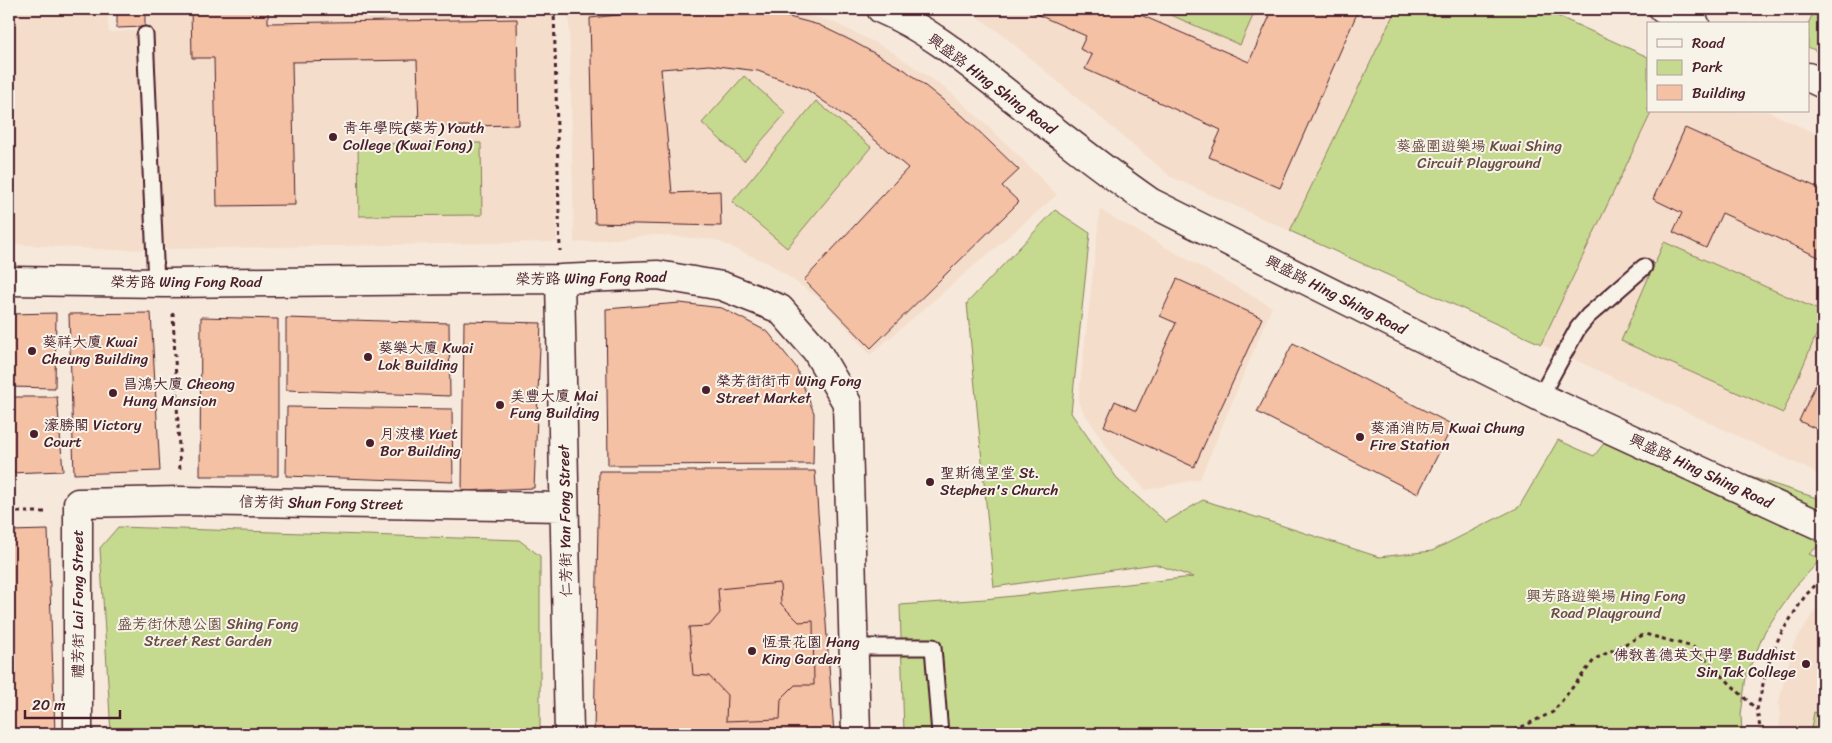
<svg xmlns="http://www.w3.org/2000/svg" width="1832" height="743" font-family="Sriracha,'LXGW WenKai TC',sans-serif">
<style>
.built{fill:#f5ddcb}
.green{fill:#c6da8f;stroke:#887c5d}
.building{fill:#f4c1a5;stroke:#4a1f2b}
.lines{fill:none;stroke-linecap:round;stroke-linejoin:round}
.service-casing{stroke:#4a1f2b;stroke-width:19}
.minor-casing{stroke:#4a1f2b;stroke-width:31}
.tertiary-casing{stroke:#4a1f2b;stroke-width:31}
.path{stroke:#4a1f2b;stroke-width:3;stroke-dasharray:4 4;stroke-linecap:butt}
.service{stroke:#f7f3e8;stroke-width:15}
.minor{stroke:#f7f3e8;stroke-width:28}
.tertiary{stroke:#f7f3e8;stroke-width:28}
.poi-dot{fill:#4a1f2b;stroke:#f7f3e8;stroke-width:2}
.labels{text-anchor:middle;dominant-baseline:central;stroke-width:4;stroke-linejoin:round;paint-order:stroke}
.street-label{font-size:15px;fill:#4a1f2b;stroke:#f7f3e8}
.poi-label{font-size:15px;fill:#4a1f2b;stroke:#f7f3e8;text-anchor:start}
.park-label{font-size:15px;fill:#694e44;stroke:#f7f3e8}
</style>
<rect width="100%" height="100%" fill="#f6e9db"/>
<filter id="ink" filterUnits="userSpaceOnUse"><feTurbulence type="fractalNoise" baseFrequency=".02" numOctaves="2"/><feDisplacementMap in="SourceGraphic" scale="10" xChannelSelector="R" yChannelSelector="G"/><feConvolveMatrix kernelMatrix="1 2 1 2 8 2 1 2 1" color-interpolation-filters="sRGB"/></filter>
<g filter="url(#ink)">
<path class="built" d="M 9,9 L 107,9 L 109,32 L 148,30 L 147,9 L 554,9 L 557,242 L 112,250 L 9,244 Z
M 595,9 L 781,9 L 831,21 L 888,49 L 952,93 L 1008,145 L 1057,195 L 870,355 L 826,303 L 770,264 L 715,240 L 656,235 L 574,243 L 569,12 Z
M 966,9 L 1396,9 L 1290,231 L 1171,177 L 1000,33 Z
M 1652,111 L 1767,111 L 1823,137 L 1823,476 L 1541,344 Z
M 1100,210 L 1272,307 L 1200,479 L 1146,490 L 1112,456 L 1078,403 Z
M 1823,597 L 1823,734 L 1780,734 L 1779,701 L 1793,645 Z"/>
<path class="green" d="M 1157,9 L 1256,9 L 1240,45 Z
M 1396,9 L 1542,9 L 1648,57 L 1648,111 L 1652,111 L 1541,344 L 1290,231 Z
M 1815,9 L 1823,9 L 1823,54 L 1808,47 L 1808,24 Z
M 744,76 L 786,113 L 744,161 L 702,123 Z
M 816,101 L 871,147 L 787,248 L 732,202 Z
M 481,143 L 482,215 L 359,216 L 358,144 Z
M 1055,210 L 1090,233 L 1071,413 L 1119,481 L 1166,522 L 1203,500 L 1379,557 L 1432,551 L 1519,507 L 1558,440 L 1594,456 L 1612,433 L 1823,500 L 1823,542 L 1809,554 L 1821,559 L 1794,588 L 1765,631 L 1746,676 L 1741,715 L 1742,734 L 904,734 L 900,605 L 985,599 L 1193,577 L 1155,564 L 994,587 L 967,303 Z
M 1664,242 L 1823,312 L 1823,319 L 1783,413 L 1621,341 Z
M 118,527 L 519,540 L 540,556 L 540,734 L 111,734 L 100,548 Z
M 1814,712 L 1823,715 L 1823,734 L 1810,734 Z"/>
<path class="building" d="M 117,9 L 145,9 L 145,27 L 117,28 Z
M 191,9 L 268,9 L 268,23 L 517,19 L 519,125 L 419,127 L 417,60 L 292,62 L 295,205 L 217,206 L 214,58 L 192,58 Z
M 698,9 L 725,9 L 789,17 L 819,25 L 852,41 L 905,70 L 963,116 L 1019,170 L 1002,186 L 1019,202 L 871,348 L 804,280 L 908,168 L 856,124 L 806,89 L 758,71 L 710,65 L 661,69 L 672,193 L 720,191 L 721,226 L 595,223 L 590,18 L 663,10 Z
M 1025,9 L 1127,9 L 1249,62 L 1273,9 L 1359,9 L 1280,188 L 1209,157 L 1221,130 L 1085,69 L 1092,55 L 1080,49 L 1086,36 Z
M 1685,128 L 1823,190 L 1823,259 L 1722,213 L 1706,248 L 1673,232 L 1682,213 L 1653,199 Z
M 1177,279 L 1262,318 L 1194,467 L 1104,426 L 1115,401 L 1136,411 L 1176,323 L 1160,316 Z
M 680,303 L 722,308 L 768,332 L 796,367 L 814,413 L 813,464 L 608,465 L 606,309 Z
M 56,313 L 55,388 L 9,387 L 9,314 Z
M 151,313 L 160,471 L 74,474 L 69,314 Z
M 201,317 L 278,319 L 278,476 L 200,476 Z
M 286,318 L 449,323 L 450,396 L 286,390 Z
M 464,321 L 541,323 L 534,488 L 462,491 Z
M 1293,343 L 1453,425 L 1418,494 L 1257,412 Z
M 1823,368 L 1823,432 L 1799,421 Z
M 9,397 L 57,397 L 63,471 L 9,473 Z
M 287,407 L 452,409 L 453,482 L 286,476 Z
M 599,471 L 815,471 L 834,734 L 594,734 Z
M 48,530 L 55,734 L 9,734 L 9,531 Z
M 780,583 L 781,604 L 799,622 L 813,621 L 814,685 L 795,685 L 781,699 L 780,719 L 726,721 L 727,695 L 709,676 L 693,675 L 689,627 L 709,626 L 720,613 L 718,589 Z"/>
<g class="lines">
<defs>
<path id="service" d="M 145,35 L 156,283
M 1540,397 L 1578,328 L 1588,316 L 1644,267
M 854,647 L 933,647 L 940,734"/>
<path id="minor" d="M 560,279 L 569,734
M 9,281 L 166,283 L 560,279 L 658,275 L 722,286 L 780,309 L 816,350 L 847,403 L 856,734
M 78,734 L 78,503 L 180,501 L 564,507"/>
<path id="tertiary" d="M 881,9 C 926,28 966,61 1004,91 C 1052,129 1099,167 1150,202 L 1540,397 L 1823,527
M 1663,9 L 1695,24
M 1808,77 L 1823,84"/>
</defs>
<use href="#service" class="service-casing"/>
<use href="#minor" class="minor-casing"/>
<use href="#tertiary" class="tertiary-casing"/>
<path class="path" d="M 554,9 L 560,251
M 173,313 L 180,471
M 9,512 L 48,512
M 1507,734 L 1553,712 L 1595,659 L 1645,634 L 1693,647 L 1757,710
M 1761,734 L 1757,710 L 1767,667 L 1780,635 L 1805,596 L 1823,577"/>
<use href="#service" class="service"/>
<use href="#minor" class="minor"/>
<use href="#tertiary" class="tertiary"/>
</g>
</g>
<g class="poi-dot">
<circle cx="333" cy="137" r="5"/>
<circle cx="32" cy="351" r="5"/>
<circle cx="368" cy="357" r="5"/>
<circle cx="706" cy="390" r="5"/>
<circle cx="113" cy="393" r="5"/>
<circle cx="500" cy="405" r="5"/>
<circle cx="34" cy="434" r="5"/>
<circle cx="1360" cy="437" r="5"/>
<circle cx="370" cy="443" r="5"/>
<circle cx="930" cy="482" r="5"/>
<circle cx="752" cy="651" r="5"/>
<circle cx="1806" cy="664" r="5"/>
</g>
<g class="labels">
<g class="street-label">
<text transform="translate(992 84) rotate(37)">興盛路 Hing Shing Road</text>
<text transform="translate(591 278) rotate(-1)">榮芳路 Wing Fong Road</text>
<text x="186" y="282">榮芳路 Wing Fong Road</text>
<text transform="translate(1336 295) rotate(27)">興盛路 Hing Shing Road</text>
<text transform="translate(1701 471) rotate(25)">興盛路 Hing Shing Road</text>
<text transform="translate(321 503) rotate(1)">信芳街 Shun Fong Street</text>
<text transform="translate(565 521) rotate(-91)">仁芳街 Yan Fong Street</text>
<text transform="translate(78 604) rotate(-90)">禮芳街 Lai Fong Street</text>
</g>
<g class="poi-label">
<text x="343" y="128">青年學院(葵芳) Youth<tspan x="343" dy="17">College (Kwai Fong)</tspan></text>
<text x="42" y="342">葵祥大廈 Kwai<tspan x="42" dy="17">Cheung Building</tspan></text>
<text x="378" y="348">葵樂大廈 Kwai<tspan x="378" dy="17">Lok Building</tspan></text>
<text x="716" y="381">榮芳街街市 Wing Fong<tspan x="716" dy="17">Street Market</tspan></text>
<text x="123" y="384">昌鴻大廈 Cheong<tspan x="123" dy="17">Hung Mansion</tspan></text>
<text x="510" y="396">美豐大廈 Mai<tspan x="510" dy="17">Fung Building</tspan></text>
<text x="44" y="425">濠勝閣 Victory<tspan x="44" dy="17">Court</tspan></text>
<text x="1370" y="428">葵涌消防局 Kwai Chung<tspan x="1370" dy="17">Fire Station</tspan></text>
<text x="380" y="434">月波樓 Yuet<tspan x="380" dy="17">Bor Building</tspan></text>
<text x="940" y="473">聖斯德望堂 St.<tspan x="940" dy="17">Stephen's Church</tspan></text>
<text x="762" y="642">恆景花園 Hang<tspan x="762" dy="17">King Garden</tspan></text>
<text x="1796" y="655" text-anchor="end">佛教善德英文中學 Buddhist<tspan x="1796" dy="17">Sin Tak College</tspan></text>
</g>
<g class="park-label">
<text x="1479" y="146">葵盛圍遊樂場 Kwai Shing<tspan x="1479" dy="17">Circuit Playground</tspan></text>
<text x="1606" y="596">興芳路遊樂場 Hing Fong<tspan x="1606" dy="17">Road Playground</tspan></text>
<text x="208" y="624">盛芳街休憩公園 Shing Fong<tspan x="208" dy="17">Street Rest Garden</tspan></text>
</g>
</g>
<rect width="1832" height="743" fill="none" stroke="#f7f3e8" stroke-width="30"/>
<rect x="15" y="15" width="1802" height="713" fill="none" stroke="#4a1f2b" stroke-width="2" filter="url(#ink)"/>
<rect x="1647" y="22" width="162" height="90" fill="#f7f3e8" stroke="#b29e9c"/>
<rect x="1657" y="39" width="25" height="8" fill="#f7f3e8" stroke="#b29e9c"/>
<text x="1692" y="48" font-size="15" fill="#4a1f2b">Road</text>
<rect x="1657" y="60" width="25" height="15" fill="#c6da8f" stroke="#b29e9c"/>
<text x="1692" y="72" font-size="15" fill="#4a1f2b">Park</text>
<rect x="1657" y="85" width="25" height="15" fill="#f4c1a5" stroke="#b29e9c"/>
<text x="1692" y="98" font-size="15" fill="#4a1f2b">Building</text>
<path d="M25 710v8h95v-8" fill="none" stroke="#4a1f2b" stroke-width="2.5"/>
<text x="32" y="710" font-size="15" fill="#4a1f2b" stroke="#f7f3e8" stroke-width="4" paint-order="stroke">20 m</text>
</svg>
